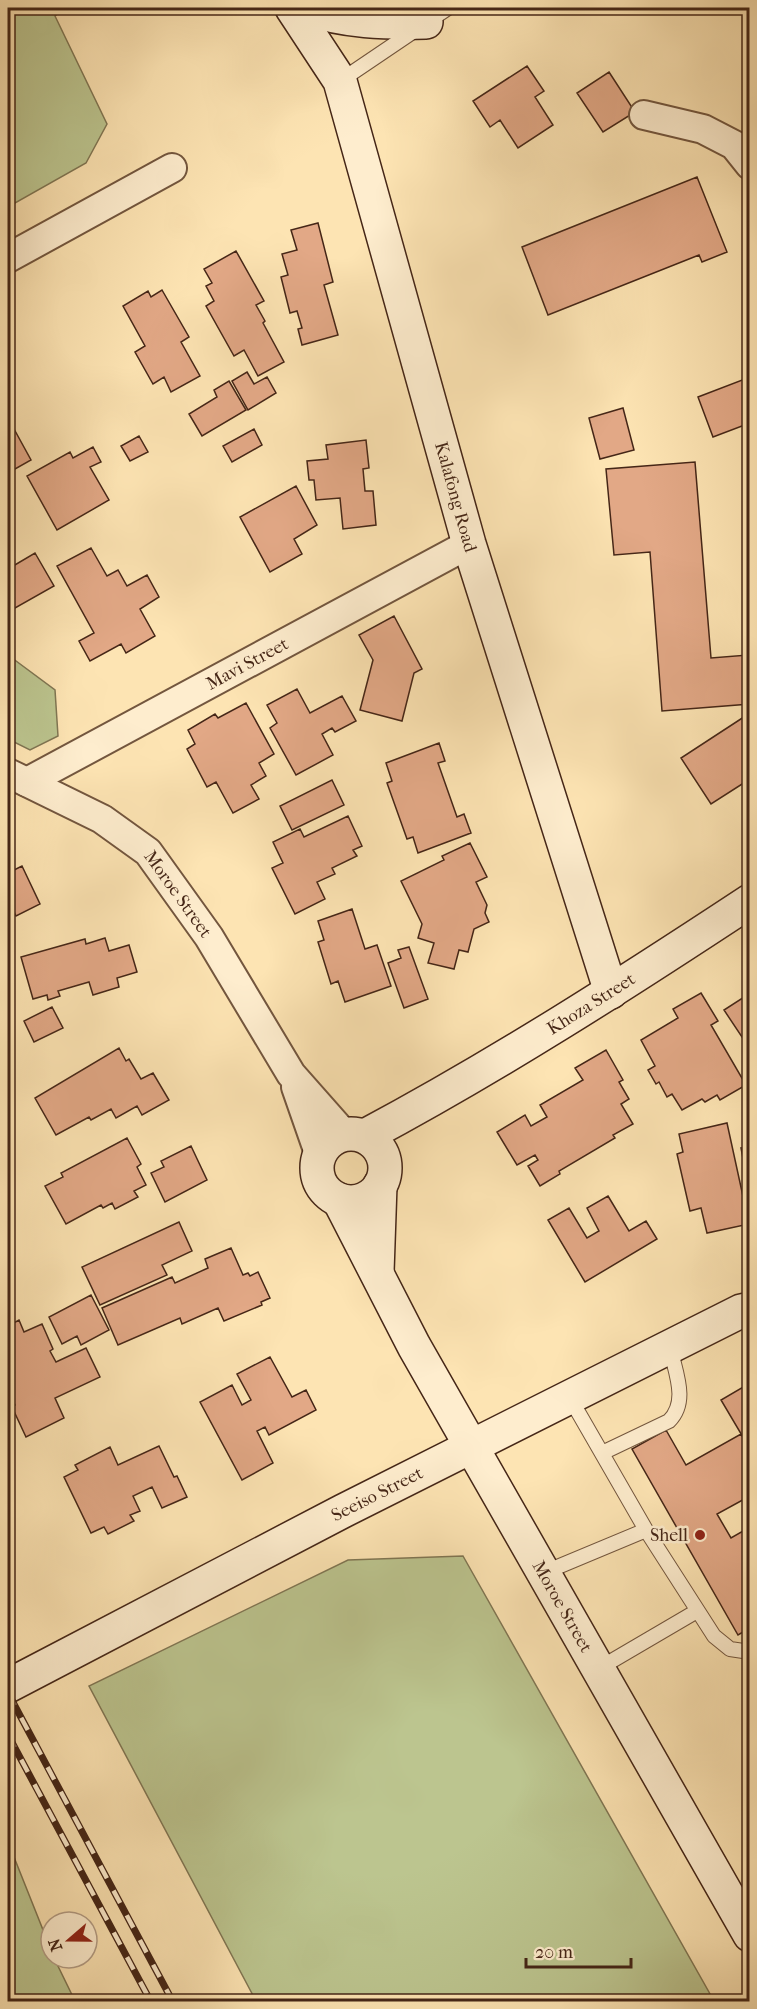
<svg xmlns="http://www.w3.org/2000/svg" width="757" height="2009" font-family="'IM FELL French Canon',serif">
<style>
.green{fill:#bcc58f;stroke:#807653;stroke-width:1.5}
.building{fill:#e2a886;stroke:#452617;stroke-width:1.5}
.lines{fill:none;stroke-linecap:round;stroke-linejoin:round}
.lane-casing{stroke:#73563e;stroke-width:16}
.street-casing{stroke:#73563e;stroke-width:32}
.secondary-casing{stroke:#452617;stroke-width:36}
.lane{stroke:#feedce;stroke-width:14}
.street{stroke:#feedce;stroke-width:28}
.secondary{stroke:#feedce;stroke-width:33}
.rail-casing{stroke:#452617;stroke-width:7}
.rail{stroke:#feedce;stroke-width:4.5;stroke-dasharray:14;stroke-linecap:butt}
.poi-dot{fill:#8f2418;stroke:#feedce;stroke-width:2}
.labels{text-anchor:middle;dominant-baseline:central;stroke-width:5;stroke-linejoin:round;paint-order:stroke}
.street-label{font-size:18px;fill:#452617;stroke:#feedce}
.poi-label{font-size:18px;fill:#452617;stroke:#feedce;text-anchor:end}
</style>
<rect width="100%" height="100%" fill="#fde4b3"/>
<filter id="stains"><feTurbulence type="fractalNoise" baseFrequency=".00333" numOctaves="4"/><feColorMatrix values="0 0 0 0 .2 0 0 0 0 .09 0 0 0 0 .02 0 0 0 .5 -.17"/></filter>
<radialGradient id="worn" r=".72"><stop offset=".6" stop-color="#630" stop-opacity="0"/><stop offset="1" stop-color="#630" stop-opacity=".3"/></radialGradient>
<path class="green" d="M 8,8 L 65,8 L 55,16 L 107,124 L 86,163 L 8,207 Z
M 8,655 L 55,690 L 58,736 L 30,750 L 8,739 Z
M 463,1556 L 714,2001 L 256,2001 L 89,1686 L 348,1560 Z
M 8,1842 L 51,1950 L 51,1958 L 54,1958 L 75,2001 L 8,2001 Z"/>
<path class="building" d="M 527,66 L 544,91 L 535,97 L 553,125 L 518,148 L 500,120 L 490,127 L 473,101 Z
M 609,72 L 635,112 L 603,132 L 577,93 Z
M 697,177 L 727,252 L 702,262 L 699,255 L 548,315 L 522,247 Z
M 318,223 L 333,282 L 324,285 L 338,335 L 302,345 L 298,329 L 302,328 L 297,311 L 290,313 L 281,277 L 288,275 L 282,254 L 297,250 L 291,230 Z
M 236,251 L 264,301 L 256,305 L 265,321 L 263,323 L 284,362 L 258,376 L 244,350 L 234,356 L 206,306 L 214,301 L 206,286 L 212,283 L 204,269 Z
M 162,290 L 189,337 L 181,342 L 200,376 L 171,392 L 164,377 L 153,384 L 135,352 L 145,346 L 123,306 L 148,291 L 151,297 Z
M 247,372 L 254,384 L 267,377 L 276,393 L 248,410 L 232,381 Z
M 750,377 L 750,423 L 713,437 L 698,397 Z
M 229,381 L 246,410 L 202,436 L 189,414 L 217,397 L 214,390 Z
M 623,408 L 634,450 L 600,459 L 589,418 Z
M 8,418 L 31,460 L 8,473 Z
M 254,429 L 262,445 L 232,462 L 223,446 Z
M 139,436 L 148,452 L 130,461 L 121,446 Z
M 366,440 L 369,468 L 363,469 L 365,491 L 373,491 L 376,525 L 343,529 L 340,498 L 316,500 L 314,480 L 309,480 L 307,461 L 328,459 L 326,445 Z
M 93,447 L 101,462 L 90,467 L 109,500 L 57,530 L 27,476 L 70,452 L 73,458 Z
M 695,462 L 711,658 L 748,655 L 750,704 L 662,711 L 650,552 L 614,555 L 606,469 Z
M 296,486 L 317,525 L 294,539 L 302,554 L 270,572 L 240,517 Z
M 91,548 L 107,576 L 118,570 L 127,586 L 147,575 L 159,597 L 140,609 L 155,636 L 126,653 L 121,644 L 90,661 L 79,641 L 94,633 L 57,566 Z
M 35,553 L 54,586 L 8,612 L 8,569 Z
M 394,616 L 422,669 L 414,673 L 402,721 L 360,710 L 373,660 L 359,635 Z
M 297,689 L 310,713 L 342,696 L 356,721 L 335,732 L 332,728 L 322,734 L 333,755 L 296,775 L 270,728 L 277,723 L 267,705 Z
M 246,703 L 274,754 L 259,763 L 266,776 L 251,785 L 259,799 L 233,813 L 216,782 L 207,787 L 187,749 L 195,744 L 188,730 L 215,714 L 218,718 Z
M 750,713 L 750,779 L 711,804 L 681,758 Z
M 439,743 L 445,761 L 438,763 L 457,817 L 464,814 L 471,833 L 418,853 L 413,837 L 407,839 L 387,783 L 392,781 L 386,763 Z
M 332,780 L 344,805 L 292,830 L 280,806 Z
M 348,816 L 362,846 L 353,850 L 357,856 L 332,868 L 335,874 L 317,882 L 325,899 L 295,914 L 272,868 L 283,863 L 273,842 L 300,829 L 304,837 Z
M 470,843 L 487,877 L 476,882 L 487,905 L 485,913 L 489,922 L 474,929 L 468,952 L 459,950 L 454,969 L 428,963 L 434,943 L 418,938 L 422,924 L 401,881 L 444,860 L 442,856 Z
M 22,866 L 40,904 L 16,916 L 8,899 L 8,873 Z
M 352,909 L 365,949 L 377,945 L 391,986 L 345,1002 L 338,981 L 331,984 L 318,942 L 324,940 L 318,921 Z
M 105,938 L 109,951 L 129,945 L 137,972 L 117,978 L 119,987 L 93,995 L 89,982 L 58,991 L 60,996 L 48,1000 L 47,995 L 33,999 L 21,957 L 85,939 L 86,944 Z
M 409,947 L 428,999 L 404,1008 L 388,963 L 401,958 L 398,950 Z
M 750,989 L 750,1049 L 724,1010 L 749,994 L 747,990 Z
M 701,993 L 718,1021 L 711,1025 L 746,1085 L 720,1100 L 717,1095 L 705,1102 L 702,1099 L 682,1110 L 672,1094 L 667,1097 L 659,1082 L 656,1084 L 648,1070 L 655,1066 L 641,1040 L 678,1018 L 673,1009 Z
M 52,1007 L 63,1028 L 34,1042 L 24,1021 Z
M 119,1048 L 126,1061 L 129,1059 L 141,1079 L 153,1073 L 169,1100 L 142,1115 L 137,1106 L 116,1118 L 111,1109 L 91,1120 L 89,1117 L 56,1135 L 35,1098 Z
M 606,1050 L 623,1080 L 619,1082 L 629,1099 L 621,1104 L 633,1124 L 613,1135 L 615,1138 L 559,1171 L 560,1174 L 540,1186 L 528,1166 L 538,1160 L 535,1155 L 517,1165 L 497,1132 L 525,1115 L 531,1126 L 547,1117 L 540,1105 L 583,1080 L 575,1068 Z
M 727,1123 L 749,1224 L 707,1233 L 701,1208 L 690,1211 L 677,1154 L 683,1152 L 679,1134 Z
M 127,1138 L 141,1164 L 137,1167 L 146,1185 L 134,1191 L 138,1197 L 115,1209 L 112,1203 L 103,1208 L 101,1205 L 66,1224 L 45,1186 L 63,1177 L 61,1173 Z
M 191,1146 L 207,1180 L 165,1202 L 151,1173 L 164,1167 L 161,1161 Z
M 750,1147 L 750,1196 L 741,1148 Z
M 608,1196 L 629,1231 L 646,1221 L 657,1239 L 585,1282 L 548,1220 L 569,1208 L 587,1238 L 599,1231 L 587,1208 Z
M 179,1222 L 192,1251 L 162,1265 L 167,1275 L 100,1305 L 82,1267 Z
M 231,1248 L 243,1275 L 248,1273 L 250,1276 L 258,1272 L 270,1298 L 261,1302 L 262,1305 L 224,1321 L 218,1308 L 182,1324 L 180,1318 L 118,1345 L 102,1308 L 172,1277 L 175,1283 L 208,1268 L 205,1259 Z
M 91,1295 L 109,1330 L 81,1345 L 77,1336 L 62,1344 L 49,1317 Z
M 19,1320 L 24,1332 L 42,1324 L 53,1349 L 50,1351 L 56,1362 L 86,1348 L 100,1377 L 55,1398 L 64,1418 L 26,1437 L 12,1407 L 15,1405 L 8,1390 L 8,1326 Z
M 270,1357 L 292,1397 L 306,1390 L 316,1410 L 269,1435 L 265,1427 L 257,1431 L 273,1463 L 242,1480 L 200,1402 L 232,1385 L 242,1405 L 251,1400 L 237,1374 Z
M 750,1383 L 750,1449 L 721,1400 Z
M 666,1430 L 686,1465 L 741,1434 L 750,1449 L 750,1496 L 717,1514 L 731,1538 L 750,1527 L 750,1628 L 738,1635 L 632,1449 Z
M 159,1446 L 174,1477 L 177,1476 L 187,1497 L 162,1508 L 152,1487 L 133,1496 L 140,1511 L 130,1515 L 134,1521 L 108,1534 L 104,1527 L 91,1533 L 64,1477 L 78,1470 L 75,1465 L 110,1447 L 118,1465 Z"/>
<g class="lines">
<defs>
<path id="lane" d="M 340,81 L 448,8
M 570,1398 L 646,1530 L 714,1636 L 730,1649 L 750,1652
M 602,1453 L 669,1421 C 689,1401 675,1372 670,1347
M 543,1573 L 646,1530
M 598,1669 L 697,1611"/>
<g id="street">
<path d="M 644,115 L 703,129 L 734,145 L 750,165"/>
<path d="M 8,258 L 172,168"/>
<path id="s1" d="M 8,773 L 102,819 L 148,852 L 209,937 L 291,1074 L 344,1134"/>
<path id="s2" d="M 27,782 L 469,544"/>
<path d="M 296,1087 L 319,1153"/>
</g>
<g id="secondary">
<path id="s3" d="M 292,8 L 340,81 L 469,544 L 611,992"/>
<path d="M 305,8 C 345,22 385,23 426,22"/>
<circle cx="351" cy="1168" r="34"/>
<path id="s4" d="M 365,1136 C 498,1065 624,984 750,901"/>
<path id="s5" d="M 339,1200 L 414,1346 L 750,1935"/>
<path d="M 377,1272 L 380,1185"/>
<path id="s6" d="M 8,1686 L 343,1511 L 741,1311 L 750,1309"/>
</g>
</defs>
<use href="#lane" class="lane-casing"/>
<use href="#street" class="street-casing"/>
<use href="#secondary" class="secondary-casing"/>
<use href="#lane" class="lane"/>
<use href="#street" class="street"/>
<use href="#secondary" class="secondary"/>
<defs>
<path id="rail" d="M 8,1693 L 173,2002
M 8,1735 L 151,2002"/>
</defs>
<use href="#rail" class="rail-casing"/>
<use href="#rail" class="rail"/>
</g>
<circle class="poi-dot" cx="700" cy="1535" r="6"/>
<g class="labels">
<g class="street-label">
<text stroke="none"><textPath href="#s3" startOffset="519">Kalafong Road</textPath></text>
<text stroke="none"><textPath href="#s2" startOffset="250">Mavi Street</textPath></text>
<text stroke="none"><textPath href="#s1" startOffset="213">Moroe Street</textPath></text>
<text stroke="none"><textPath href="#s4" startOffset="262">Khoza Street</textPath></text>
<text stroke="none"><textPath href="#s6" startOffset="416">Seeiso Street</textPath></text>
<text stroke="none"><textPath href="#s5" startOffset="464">Moroe Street</textPath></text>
</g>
<g class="poi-label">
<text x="688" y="1535">Shell</text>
</g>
</g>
<rect width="757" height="2009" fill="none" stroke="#fde4b3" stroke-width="30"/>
<rect x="9" y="9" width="739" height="1991" fill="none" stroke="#452617" stroke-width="3"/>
<rect x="15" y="15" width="727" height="1979" fill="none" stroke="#452617" stroke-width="1.5"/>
<g transform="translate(69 1940) rotate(250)"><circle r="28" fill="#feedce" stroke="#b49d85" stroke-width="1.5"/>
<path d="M0-4.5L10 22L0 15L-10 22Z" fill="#8f2418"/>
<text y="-9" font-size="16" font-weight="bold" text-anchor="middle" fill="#452617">N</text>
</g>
<path d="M526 1958v9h105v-9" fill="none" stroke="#452617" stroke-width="3"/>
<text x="535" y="1958" font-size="18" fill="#452617" stroke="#feedce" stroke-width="4.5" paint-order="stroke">20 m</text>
<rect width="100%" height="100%" filter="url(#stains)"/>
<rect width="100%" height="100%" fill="url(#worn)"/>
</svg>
